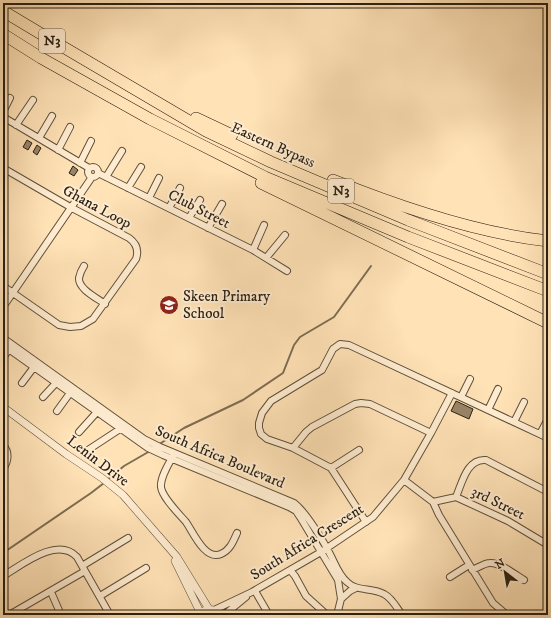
<svg xmlns="http://www.w3.org/2000/svg" width="551" height="618" font-family="'IM FELL DW Pica',serif">
<style>
.lines{fill:none;stroke-linecap:round;stroke-linejoin:round}
.stream{stroke:#7e6c53;stroke-width:2}
.building{fill:#988467;stroke:#291f12}
.minor-casing{stroke:#5e503b;stroke-width:8}
.tertiary-casing{stroke:#5e503b;stroke-width:8}
.motorway-casing{stroke:#291f12;stroke-width:12}
.minor{stroke:#ffecd0;stroke-width:6}
.tertiary{stroke:#ffecd0;stroke-width:7}
.motorway{stroke:#ffe2b6;stroke-width:11}
.labels{text-anchor:middle;dominant-baseline:central;stroke-width:4;stroke-linejoin:round;paint-order:stroke}
.shield{fill:#ffecd0;stroke:#695c4b;stroke-width:1}
.shield-label{font-size:14px;font-weight:bold;fill:#291f12}
.street-label{font-size:15px;fill:#291f12;stroke:#ffecd0}
.poi-label{font-size:15px;fill:#291f12;stroke:#ffecd0;text-anchor:start}
</style>
<rect width="100%" height="100%" fill="#ffe2b6"/>
<filter id="stains"><feTurbulence type="fractalNoise" baseFrequency=".005" numOctaves="4"/><feColorMatrix values="0 0 0 0 .2 0 0 0 0 .09 0 0 0 0 .02 0 0 0 .5 -.17"/></filter>
<radialGradient id="worn" r=".72"><stop offset=".6" stop-color="#630" stop-opacity="0"/><stop offset="1" stop-color="#630" stop-opacity=".3"/></radialGradient>
<g class="lines">
<path class="stream" d="M 158,445 L 184,428 L 243,400 L 283,373 L 294,345 L 300,337 L 334,317 L 371,266
M 107,480 L 124,466 L 150,451
M 3,553 L 91,493 L 104,483"/>
</g>
<path class="building" d="M 27,140 L 32,143 L 28,150 L 23,147 Z
M 37,145 L 41,148 L 37,155 L 33,152 Z
M 73,166 L 78,170 L 74,176 L 69,173 Z
M 456,401 L 473,409 L 469,419 L 451,411 Z"/>
<g class="lines">
<defs>
<path id="minor" d="M 3,112 L 10,98
M 3,117 L 89,168
M 16,125 L 33,100
M 39,138 L 52,116
M 58,150 L 70,127
M 80,163 L 91,141
M88 172a5 5 0 1 1 10 0a5 5 0 1 1-10 0Z
M 3,168 L 72,208 L 129,238 C 136,243 139,250 136,259 L 93,319 L 81,326 L 70,327 L 59,325 L 3,286
M 98,173 L 253,250 L 287,271
M 106,177 L 122,151
M 128,188 L 141,167
M 149,198 L 159,178
M 169,208 L 180,188
M 189,218 L 200,200
M 208,228 L 222,204
M 253,250 L 264,225
M 266,258 L 285,235
M 84,266 C 82,269 80,273 79,278 C 78,289 97,298 105,304
M 3,307 L 92,177
M 3,338 L 144,439 L 160,447 L 294,503 C 306,512 324,542 331,556 C 335,564 339,575 347,582 C 357,592 372,587 384,594 C 392,598 397,608 402,615
M 3,345 L 148,448 L 163,455 L 289,507 L 296,511 L 300,517 L 338,580 L 341,599 L 337,615
M 3,358 L 9,349
M 22,383 L 34,367
M 43,397 L 56,383
M 461,397 L 470,379
M 488,410 L 498,389
M 57,411 L 70,393
M 514,422 L 524,402
M 79,432 L 97,412
M 540,434 L 548,419
M 3,445 C 10,452 8,462 3,469
M 293,448 L 306,432 L 312,427 L 355,404 L 361,403 L 370,404 L 431,433
M 88,450 L 120,429
M 173,456 C 168,465 160,478 161,487 C 162,497 179,514 186,522 C 193,532 205,561 221,554 C 230,550 233,542 237,533
M 331,468 L 359,450
M 404,480 L 433,502 L 439,515 L 493,603 L 507,615
M 456,497 C 462,483 467,458 486,460 L 548,492
M 433,502 L 456,497 L 508,521 L 548,545
M 366,522 L 331,468 L 293,448 L 267,439 L 261,434 L 259,428 L 259,423 L 262,413 L 271,401 L 322,370 L 333,349 L 340,344 L 349,345 L 548,438
M 82,566 L 128,538
M 290,570 L 295,576 L 306,596 L 327,615
M 472,570 C 478,568 484,563 490,563 C 499,562 516,575 524,580
M 3,576 C 22,565 57,536 77,557 L 110,615
M 450,577 L 469,565
M 255,591 L 269,615
M 51,592 L 61,615
M 100,596 L 146,568
M 341,599 L 350,591 L 356,588
M 214,610 L 252,592 L 321,552 L 373,517 L 404,480 L 431,433 L 452,393
M 9,615 L 85,571
M 224,615 L 246,597"/>
<path id="tertiary" d="M 3,407 L 66,454 L 102,478 L 123,495 L 177,557 L 209,609
M 175,561 L 201,614
M 205,610 C 211,608 215,610 218,615"/>
<path id="motorway" d="M 3,11 L 53,41 L 206,131 L 271,162 L 408,220 L 548,274
M 3,34 L 41,58 L 150,119 L 265,177 L 408,237 L 548,291
M 196,118 L 232,135
M 333,180 C 400,207 476,233 548,241
M 261,183 L 548,323"/>
</defs>
<use href="#minor" class="minor-casing"/>
<use href="#tertiary" class="tertiary-casing"/>
<use href="#motorway" class="motorway-casing"/>
<use href="#minor" class="minor"/>
<use href="#tertiary" class="tertiary"/>
<use href="#motorway" class="motorway"/>
</g>
<defs>
<symbol id="school-disc" viewBox="-11 -11 22 22"><circle r="9.5" fill="#8f2418" stroke="#ffecd0"/><path d="M0-5L7-2L0 1L-7-2ZM-4 1L0 2.5L4 1V4Q0 6-4 4Z" fill="#fff"/></symbol>
</defs>
<g fill-rule="evenodd">
<use href="#school-disc" x="158" y="294" width="22" height="22"/>
</g>
<g class="labels">
<g class="shield">
<rect x="39" y="29" width="26" height="24" rx="3"/>
<rect x="328" y="179" width="26" height="24" rx="3"/>
</g>
<g class="shield-label">
<text x="52" y="41">N3</text>
<text x="341" y="191">N3</text>
</g>
<g class="street-label">
<text transform="translate(273 145) rotate(24)">Eastern Bypass</text>
<text transform="translate(97 207) rotate(28)">Ghana Loop</text>
<text transform="translate(199 209) rotate(27)">Club Street</text>
<text transform="translate(220 457) rotate(23)">South Africa Boulevard</text>
<text transform="translate(98 461) rotate(37)">Lenin Drive</text>
<text transform="translate(498 503) rotate(26)">3rd Street</text>
<text transform="translate(307 542) rotate(-32)">South Africa Crescent</text>
</g>
<g class="poi-label">
<text x="183" y="296">Skeen Primary<tspan x="183" dy="17">School</tspan></text>
</g>
</g>
<rect width="551" height="618" fill="none" stroke="#ffe2b6" stroke-width="16"/>
<rect x="4" y="4" width="543" height="610" fill="none" stroke="#291f12" stroke-width="2"/>
<rect x="8" y="8" width="535" height="602" fill="none" stroke="#291f12"/>
<g transform="translate(505 572) rotate(329)" stroke="#ffecd0" stroke-width="3" paint-order="stroke">
<path d="M0-3L7 15L0 10L-7 15Z" fill="#291f12"/>
<text y="-6" font-size="11" font-weight="bold" text-anchor="middle" fill="#291f12">N</text>
</g>
<rect width="100%" height="100%" filter="url(#stains)"/>
<rect width="100%" height="100%" fill="url(#worn)"/>
</svg>
